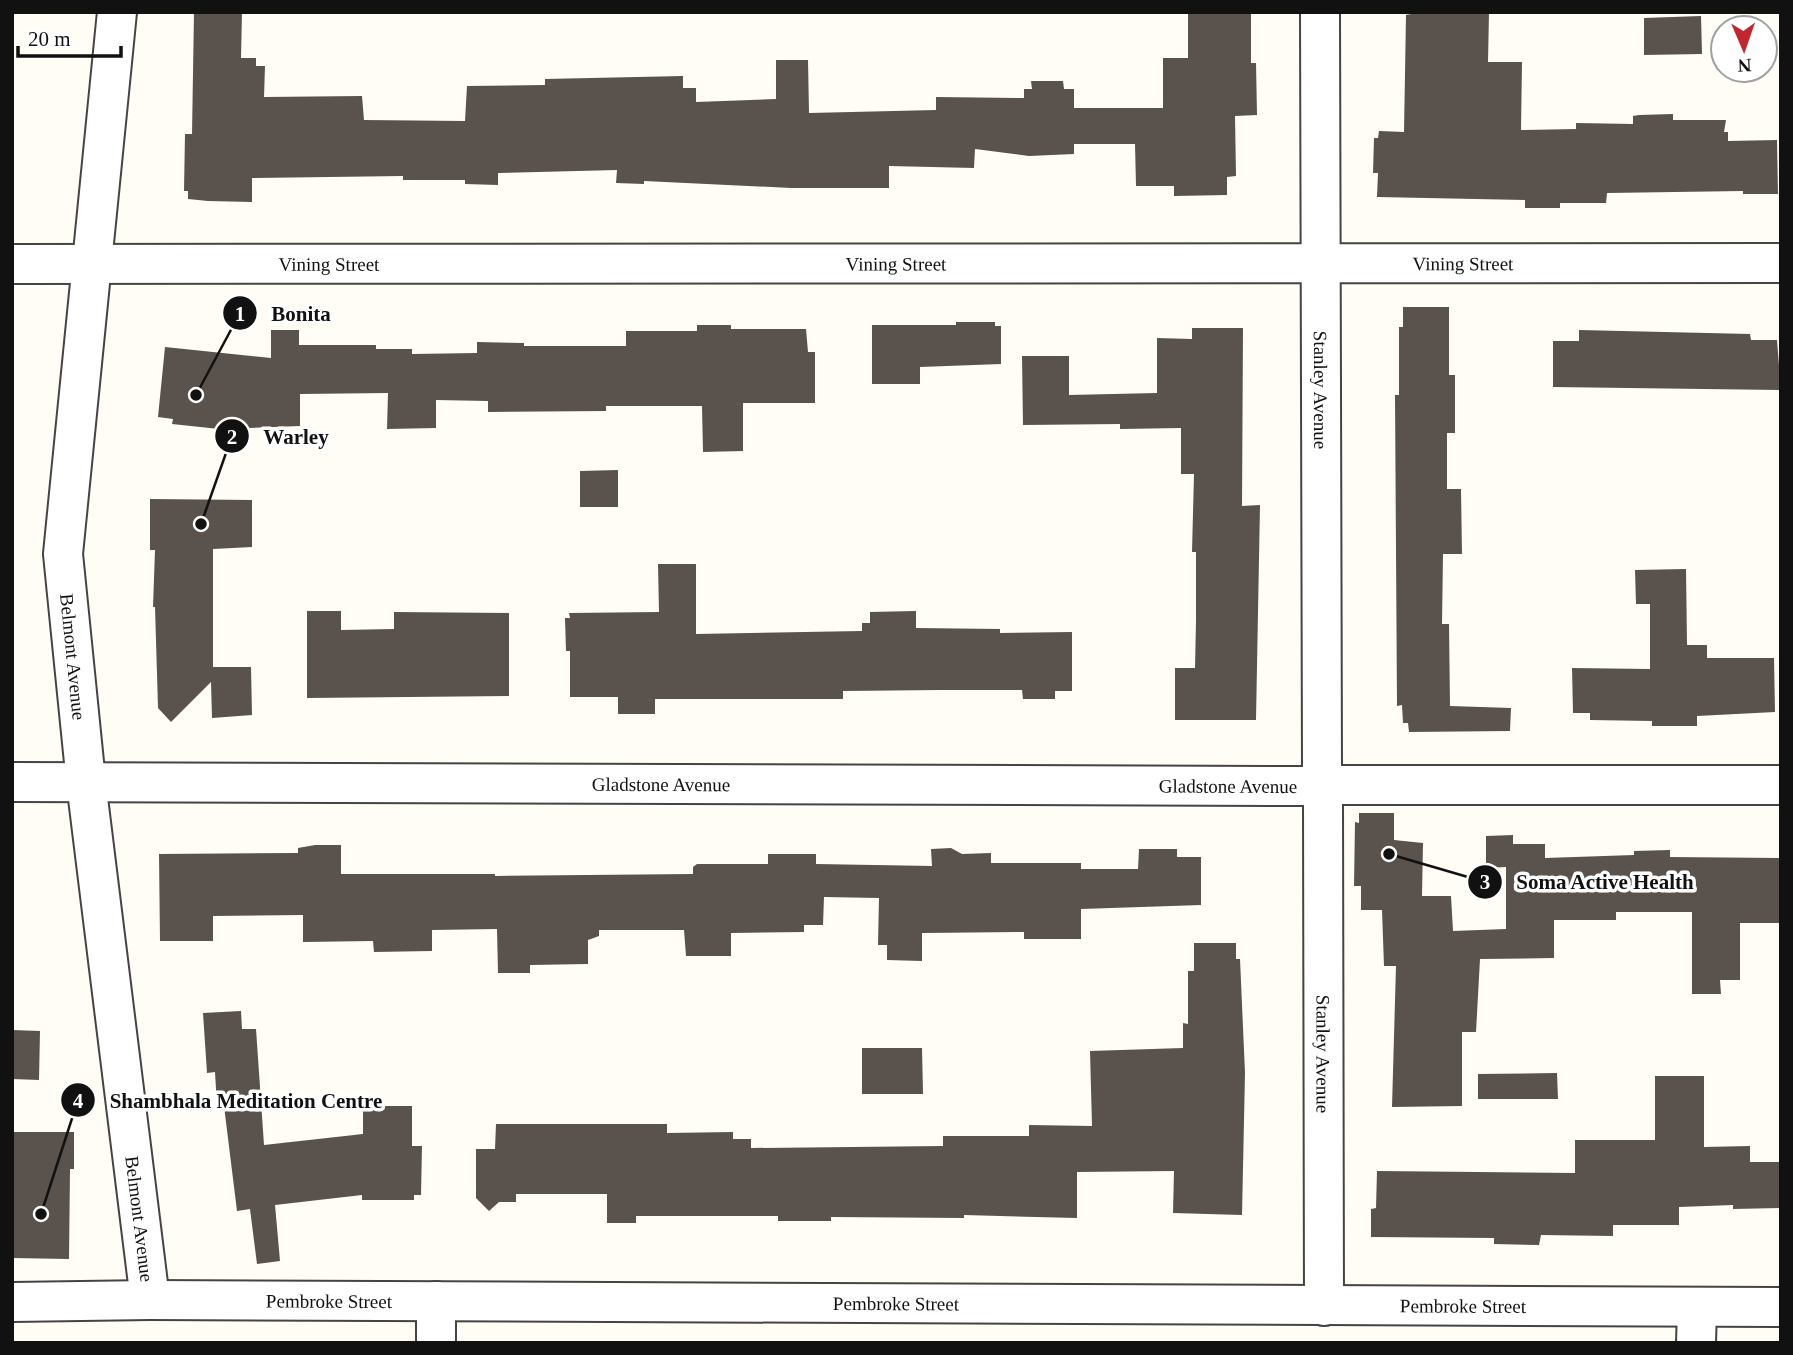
<svg xmlns="http://www.w3.org/2000/svg" width="1793" height="1355" font-family="Georgia,serif">
<style>
.building{fill:#5a524d}
.lines{fill:none;stroke-linecap:round;stroke-linejoin:round}
.street-casing{stroke:#444;stroke-width:42}
.street{stroke:#fff;stroke-width:38}
.labels{text-anchor:middle;dominant-baseline:central;stroke-width:7;stroke-linejoin:round;paint-order:stroke}
.street-label{font-size:19px;fill:#111;stroke:#fff}
.leader{fill:none;stroke:#111;stroke-width:2.5}
.callout-dot{fill:#111;stroke:#fff;stroke-width:2.5}
.mark-label{font-size:21px;text-anchor:middle;font-weight:bold;fill:#fff}
.callout-label{font-size:21px;text-anchor:middle;font-weight:bold;fill:#111;stroke:#fff;stroke-width:7;stroke-linejoin:round;paint-order:stroke}
</style>
<rect width="100%" height="100%" fill="#fffdf5"/>
<path class="building" d="M 194,12 L 242,12 L 241,58 L 256,58 L 256,66 L 265,66 L 264,97 L 362,96 L 364,120 L 465,121 L 467,86 L 545,85 L 545,79 L 683,76 L 683,88 L 696,88 L 696,102 L 776,99 L 776,60 L 808,60 L 809,113 L 936,110 L 936,97 L 1024,98 L 1024,89 L 1032,89 L 1031,81 L 1063,81 L 1064,89 L 1074,89 L 1074,108 L 1163,108 L 1163,58 L 1188,58 L 1188,12 L 1251,12 L 1251,63 L 1256,63 L 1257,115 L 1235,116 L 1236,176 L 1227,177 L 1227,195 L 1174,196 L 1174,186 L 1136,186 L 1135,144 L 1074,144 L 1074,154 L 1029,156 L 975,149 L 974,168 L 889,166 L 889,188 L 791,188 L 644,181 L 644,184 L 616,183 L 617,170 L 498,173 L 498,185 L 465,184 L 465,180 L 403,180 L 403,176 L 252,178 L 252,202 L 208,201 L 188,199 L 188,191 L 184,191 L 185,134 L 192,134 Z
M 1422,12 L 1489,12 L 1488,62 L 1522,62 L 1521,130 L 1576,129 L 1576,123 L 1633,124 L 1633,116 L 1639,115 L 1673,114 L 1673,120 L 1726,120 L 1724,132 L 1728,132 L 1728,141 L 1777,140 L 1778,194 L 1743,194 L 1743,191 L 1607,193 L 1606,203 L 1560,203 L 1560,208 L 1525,208 L 1525,200 L 1377,197 L 1378,173 L 1373,173 L 1374,138 L 1378,138 L 1379,131 L 1404,132 L 1406,15 Z
M 1701,16 L 1702,54 L 1644,55 L 1644,18 Z
M 1403,307 L 1449,307 L 1449,375 L 1455,375 L 1455,433 L 1447,433 L 1447,489 L 1461,489 L 1462,554 L 1443,554 L 1442,624 L 1449,624 L 1450,706 L 1511,708 L 1510,731 L 1409,732 L 1408,723 L 1403,723 L 1402,705 L 1397,706 L 1395,395 L 1399,395 L 1399,327 L 1403,327 Z
M 956,322 L 995,322 L 995,326 L 1001,326 L 1001,364 L 920,367 L 920,384 L 872,384 L 872,325 L 956,325 Z
M 697,325 L 731,325 L 731,329 L 806,329 L 808,352 L 815,352 L 815,403 L 743,403 L 743,451 L 703,452 L 702,406 L 606,406 L 606,411 L 488,412 L 488,401 L 436,400 L 436,428 L 387,429 L 388,393 L 300,394 L 300,426 L 219,429 L 172,424 L 173,419 L 158,417 L 165,347 L 271,358 L 271,330 L 299,330 L 299,345 L 376,345 L 376,349 L 412,349 L 412,354 L 477,353 L 477,342 L 524,343 L 524,346 L 626,346 L 626,331 L 697,331 Z
M 1192,328 L 1243,328 L 1242,506 L 1260,505 L 1256,720 L 1175,720 L 1175,668 L 1195,668 L 1196,621 L 1196,552 L 1192,552 L 1194,474 L 1181,474 L 1181,428 L 1120,429 L 1120,424 L 1023,425 L 1022,356 L 1069,356 L 1069,395 L 1157,393 L 1157,338 L 1192,339 Z
M 1579,330 L 1750,334 L 1751,340 L 1777,340 L 1781,390 L 1553,387 L 1553,341 L 1579,341 Z
M 618,470 L 618,507 L 580,507 L 580,471 Z
M 150,499 L 252,500 L 252,547 L 213,549 L 213,667 L 251,667 L 252,715 L 212,718 L 211,682 L 171,722 L 158,708 L 155,607 L 153,607 L 155,550 L 150,550 Z
M 658,564 L 696,564 L 696,634 L 862,631 L 862,623 L 870,623 L 870,612 L 916,611 L 916,628 L 1000,629 L 1000,633 L 1072,632 L 1072,691 L 1055,691 L 1055,699 L 1023,699 L 1022,690 L 941,690 L 843,691 L 843,699 L 655,699 L 655,714 L 618,714 L 618,697 L 570,697 L 570,651 L 566,651 L 565,618 L 570,618 L 569,613 L 659,612 Z
M 1686,569 L 1687,645 L 1707,645 L 1707,658 L 1774,658 L 1775,712 L 1697,716 L 1697,726 L 1652,726 L 1652,721 L 1590,720 L 1590,713 L 1573,713 L 1572,668 L 1650,669 L 1650,604 L 1636,604 L 1635,570 Z
M 307,611 L 341,611 L 341,630 L 394,629 L 394,612 L 509,613 L 509,696 L 307,698 Z
M 1359,813 L 1394,813 L 1394,840 L 1423,843 L 1422,896 L 1451,896 L 1453,931 L 1506,929 L 1506,867 L 1486,868 L 1486,836 L 1513,835 L 1513,844 L 1545,844 L 1545,858 L 1634,855 L 1634,851 L 1670,850 L 1670,857 L 1781,858 L 1781,923 L 1740,923 L 1740,980 L 1720,980 L 1721,994 L 1692,994 L 1692,912 L 1616,912 L 1616,920 L 1554,920 L 1554,958 L 1480,959 L 1476,1032 L 1462,1032 L 1462,1106 L 1392,1107 L 1396,966 L 1384,966 L 1382,910 L 1361,910 L 1361,886 L 1354,886 L 1355,822 L 1359,823 Z
M 315,845 L 341,845 L 341,874 L 495,874 L 495,876 L 693,874 L 693,867 L 697,864 L 768,864 L 768,854 L 816,854 L 816,864 L 932,866 L 931,849 L 951,848 L 962,854 L 991,853 L 991,863 L 1081,863 L 1081,869 L 1138,869 L 1139,849 L 1177,849 L 1177,857 L 1201,857 L 1201,905 L 1081,909 L 1081,939 L 1024,939 L 1024,932 L 922,933 L 922,961 L 887,960 L 887,945 L 878,945 L 879,898 L 824,897 L 823,925 L 804,925 L 804,932 L 731,933 L 731,956 L 686,956 L 684,930 L 599,930 L 599,936 L 588,940 L 588,964 L 530,965 L 530,973 L 498,973 L 497,929 L 432,930 L 432,951 L 374,952 L 373,941 L 303,942 L 303,915 L 213,916 L 213,941 L 160,941 L 159,854 L 298,853 L 298,848 Z
M 1194,943 L 1236,943 L 1236,959 L 1240,959 L 1245,1073 L 1242,1215 L 1173,1213 L 1174,1171 L 1077,1172 L 1077,1218 L 964,1215 L 964,1218 L 831,1217 L 831,1221 L 778,1221 L 778,1216 L 636,1216 L 636,1223 L 607,1223 L 607,1194 L 516,1194 L 516,1202 L 499,1202 L 489,1211 L 476,1198 L 476,1149 L 495,1149 L 496,1124 L 667,1124 L 667,1133 L 733,1132 L 733,1139 L 751,1139 L 751,1148 L 943,1146 L 943,1136 L 1029,1136 L 1029,1125 L 1092,1126 L 1090,1051 L 1183,1048 L 1183,1023 L 1188,1024 L 1188,971 L 1194,971 Z
M 241,1011 L 242,1029 L 256,1029 L 264,1145 L 363,1134 L 363,1106 L 412,1106 L 412,1146 L 422,1146 L 421,1195 L 414,1195 L 414,1200 L 362,1200 L 362,1195 L 275,1205 L 280,1261 L 257,1264 L 250,1209 L 237,1211 L 224,1106 L 217,1106 L 215,1072 L 207,1073 L 203,1013 Z
M 12,1030 L 40,1031 L 39,1080 L 12,1079 Z
M 862,1048 L 922,1048 L 923,1094 L 862,1094 Z
M 1557,1073 L 1558,1099 L 1478,1099 L 1478,1074 Z
M 1655,1076 L 1704,1076 L 1704,1147 L 1750,1146 L 1750,1162 L 1781,1162 L 1781,1208 L 1733,1209 L 1733,1205 L 1679,1207 L 1679,1225 L 1613,1225 L 1613,1236 L 1541,1235 L 1539,1245 L 1494,1244 L 1494,1238 L 1371,1237 L 1371,1209 L 1376,1208 L 1377,1171 L 1575,1173 L 1575,1140 L 1655,1140 Z
M 12,1132 L 74,1132 L 74,1169 L 70,1169 L 69,1259 L 12,1258 Z"/>
<g class="lines">
<defs>
<g id="street">
<path id="s1" d="M 117,12 L 63,554 L 86,782 L 150,1300"/>
<path id="s2" d="M 1320,12 L 1322,769"/>
<path id="s3" d="M 12,264 L 1781,263"/>
<path id="s4" d="M 12,782 L 1309,786"/>
<path d="M 1341,785 L 1781,785"/>
<path id="s5" d="M 1323,802 L 1324,1306"/>
<path d="M 436,1301 L 436,1343"/>
<path id="s6" d="M 12,1302 L 150,1300 L 1781,1307"/>
<path d="M 1696,1343 L 1697,1308"/>
</g>
</defs>
<use href="#street" class="street-casing"/>
<use href="#street" class="street"/>
</g>
<g class="labels">
<g class="street-label">
<text stroke="none"><textPath href="#s3" startOffset="317">Vining Street</textPath></text>
<text stroke="none"><textPath href="#s3" startOffset="884">Vining Street</textPath></text>
<text stroke="none"><textPath href="#s3" startOffset="1451">Vining Street</textPath></text>
<text stroke="none"><textPath href="#s2" startOffset="378">Stanley Avenue</textPath></text>
<text stroke="none"><textPath href="#s1" startOffset="648">Belmont Avenue</textPath></text>
<text stroke="none"><textPath href="#s4" startOffset="649">Gladstone Avenue</textPath></text>
<text stroke="none"><textPath href="#s4" startOffset="1216">Gladstone Avenue</textPath></text>
<text stroke="none"><textPath href="#s5" startOffset="252">Stanley Avenue</textPath></text>
<text stroke="none"><textPath href="#s1" startOffset="1214">Belmont Avenue</textPath></text>
<text stroke="none"><textPath href="#s6" startOffset="317">Pembroke Street</textPath></text>
<text stroke="none"><textPath href="#s6" startOffset="884">Pembroke Street</textPath></text>
<text stroke="none"><textPath href="#s6" startOffset="1451">Pembroke Street</textPath></text>
</g>
</g>
<path class="leader" d="M196 395L240 313M201 524L232 436M1389 854L1485 882M41 1214L78 1100"/>
<g class="callout-dot">
<circle cx="196" cy="395" r="7"/>
<circle cx="201" cy="524" r="7"/>
<circle cx="1389" cy="854" r="7"/>
<circle cx="41" cy="1214" r="7"/>
<circle cx="240" cy="313" r="18"/>
<circle cx="232" cy="436" r="18"/>
<circle cx="1485" cy="882" r="18"/>
<circle cx="78" cy="1100" r="18"/>
</g>
<g class="mark-label">
<text x="240" y="321">1</text>
<text x="232" y="444">2</text>
<text x="1485" y="889">3</text>
<text x="78" y="1108">4</text>
</g>
<g class="callout-label">
<text x="301" y="321">Bonita</text>
<text x="296" y="444">Warley</text>
<text x="1605" y="889">Soma Active Health</text>
<text x="246" y="1108">Shambhala Meditation Centre</text>
</g>
<rect width="1793" height="1355" fill="none" stroke="#111111" stroke-width="28"/>
<g transform="translate(1744 49) rotate(178)"><circle r="33" fill="#ffffff" stroke="#a0a0a0" stroke-width="2"/>
<path d="M0-5L12 26L0 18L-12 26Z" fill="#c4262e"/>
<text y="-10" font-size="19" font-weight="bold" text-anchor="middle" fill="#111111">N</text>
</g>
<path d="M18 46v10h103v-10" fill="none" stroke="#111111" stroke-width="3.5"/>
<text x="28" y="46" font-size="21" fill="#111111" stroke="#ffffff" stroke-width="5" paint-order="stroke">20 m</text>
</svg>
